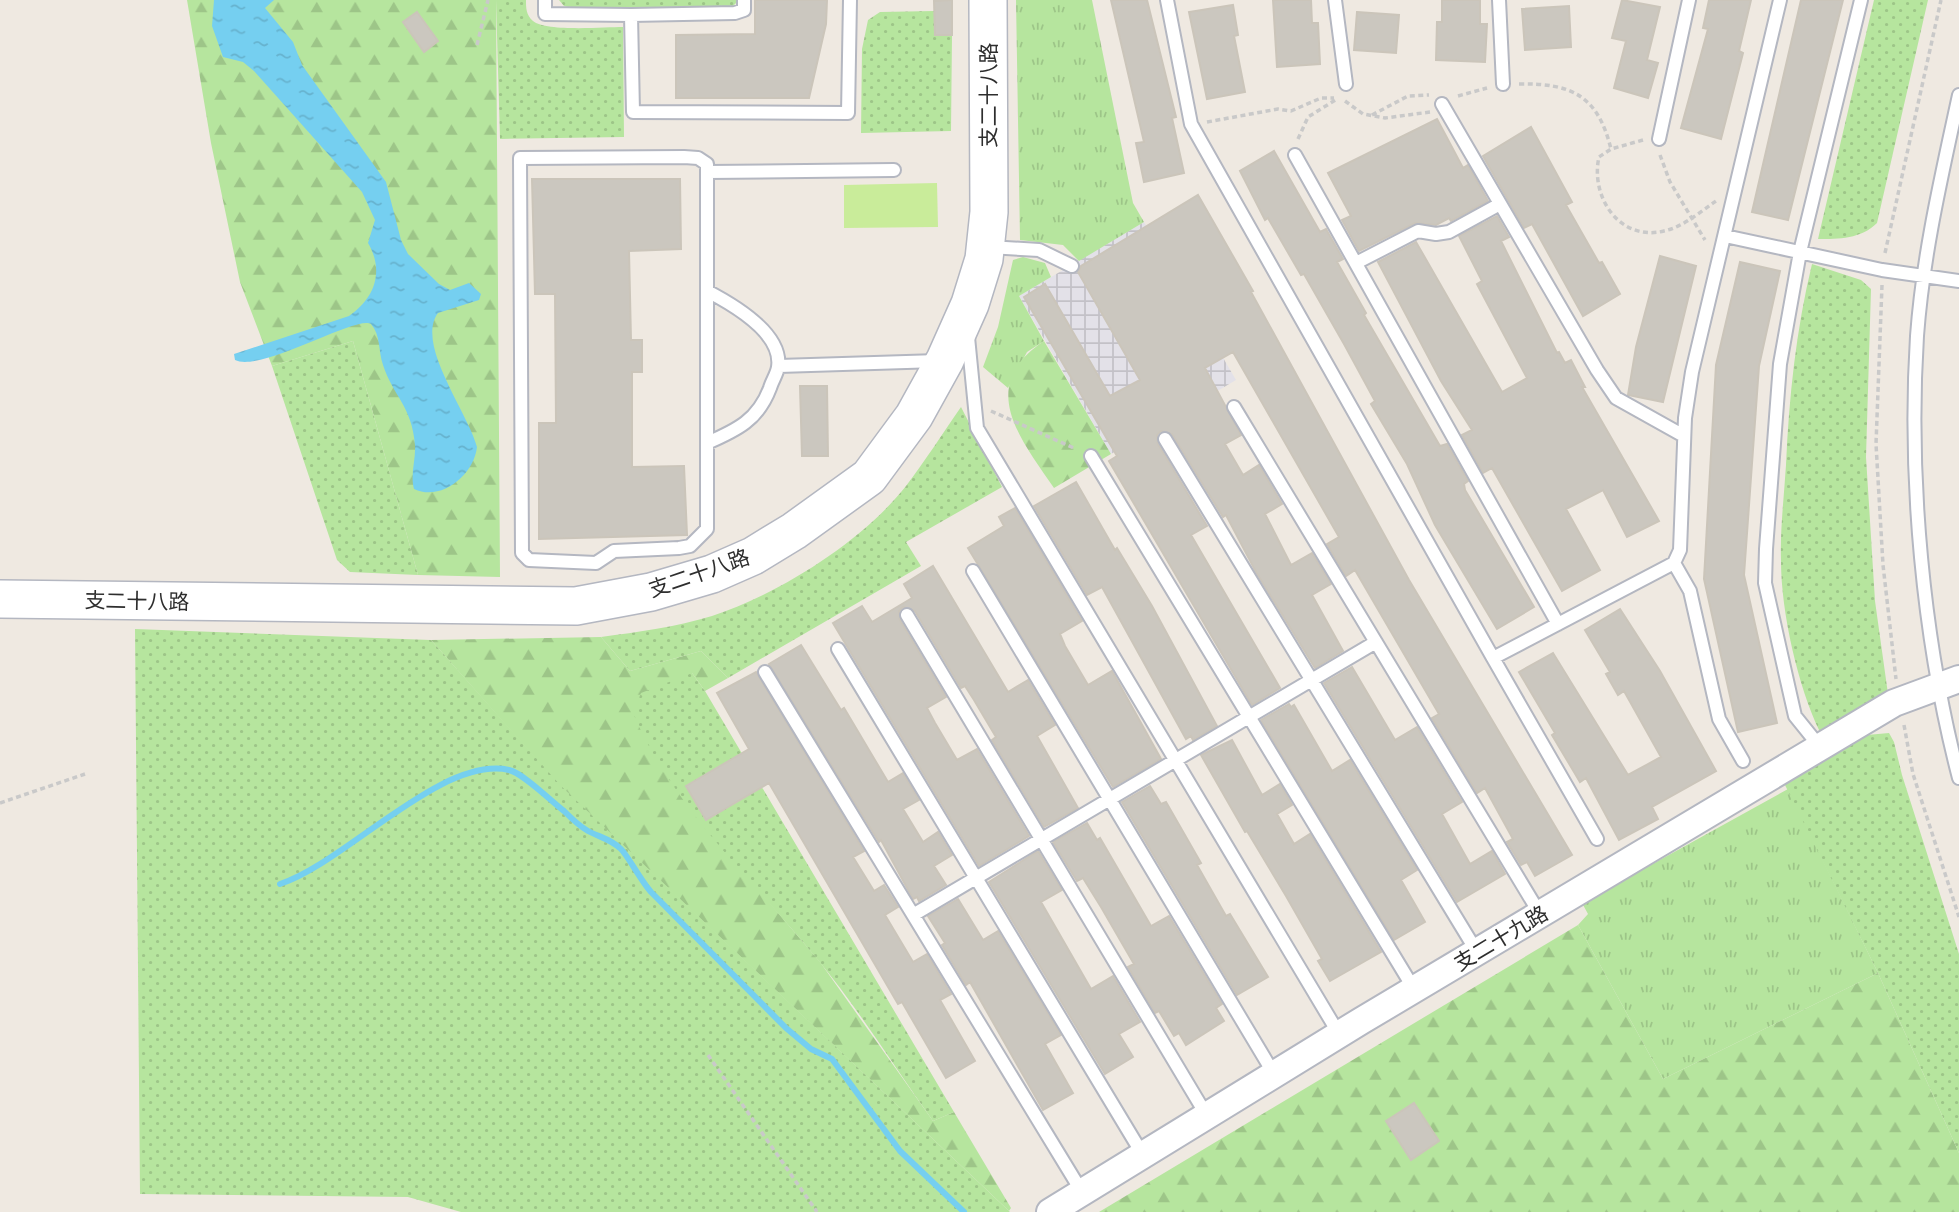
<svg xmlns="http://www.w3.org/2000/svg" width="1959" height="1212" font-family="Rubik,'Noto Sans SC',sans-serif">
<style>
.industrial{fill:url(#industrial-grid)}
.grass{fill:url(#grass-tufts)}
.forest{fill:url(#forest-firs)}
.garden{fill:url(#garden-dots)}
.pitch{fill:#c9ec9a}
.water{fill:url(#water-ripples)}
.lines{fill:none;stroke-linecap:round;stroke-linejoin:round}
.stream{stroke:#75cff0;stroke-width:6}
.building{fill:#cbc7bf;stroke:#cbc5ba;stroke-width:2}
.lane-casing{stroke:#b4b7c1;stroke-width:16}
.street-casing{stroke:#b4b7c1;stroke-width:30}
.secondary-casing{stroke:#b4b7c1;stroke-width:40}
.path{stroke:#c9c9c9;stroke-width:3.5;stroke-dasharray:5 3.5;stroke-linecap:butt}
.lane{stroke:#fff;stroke-width:12}
.street{stroke:#fff;stroke-width:26}
.secondary{stroke:#fff;stroke-width:37}
.labels{text-anchor:middle;dominant-baseline:central;stroke-width:6;stroke-linejoin:round;paint-order:stroke}
.street-label{font-size:21px;fill:#2e2e2e;stroke:#fff}
</style>
<defs>
<pattern id="industrial-grid" width="8" height="8" patternUnits="userSpaceOnUse" patternTransform="scale(1.75)"><rect width="8" height="8" fill="#e3e1e8"/><path d="M0 4h8M4 0v8" fill="none" stroke="#c3c1c7"/></pattern>
<pattern id="grass-tufts" width="24" height="20" patternUnits="userSpaceOnUse" patternTransform="scale(1.75)"><rect width="24" height="20" fill="#b6e59e"/><path d="M3 7l-1-3M5 7V3M7 7l1-3M15 17l-1-3M17 17v-4M19 17l1-3" fill="none" stroke="#9dc588"/></pattern>
<pattern id="forest-firs" width="22" height="20" patternUnits="userSpaceOnUse" patternTransform="scale(1.75)"><rect width="22" height="20" fill="#b6e59e"/><path d="M5 1l3.5 6h-7zM16 11l3.5 6h-7z" fill="#9dc588"/></pattern>
<pattern id="garden-dots" width="8" height="8" patternUnits="userSpaceOnUse" patternTransform="scale(1.75)"><rect width="8" height="8" fill="#b6e59e"/><path d="M2 2h.1M6 6h.1" fill="none" stroke="#9dc588" stroke-width="1.8" stroke-linecap="round"/></pattern>
<pattern id="water-ripples" width="26" height="14" patternUnits="userSpaceOnUse" patternTransform="scale(1.75)"><rect width="26" height="14" fill="#75cff0"/><path d="M2 4q2-2 4 0t4 0M15 11q2-2 4 0t4 0" fill="none" stroke="#66b2ce"/></pattern>
</defs>
<rect width="100%" height="100%" fill="#efe9e1"/>
<path class="industrial" d="M 1144,222 L 1236,380 L 1111,454 L 1019,296 Z"/>
<path class="grass" d="M 1016,0 L 1092,0 L 1133,203 L 1144,222 L 1079,261 L 1063,245 L 1020,240 Z
M 1023,257 L 1045,263 L 1051,277 L 1019,296 L 1044,341 L 1027,352 L 1008,388 L 983,367 L 998,327 L 1013,260 Z
M 1788,789 L 1878,973 L 1663,1079 L 1578,925 L 1588,914 L 1582,903 Z"/>
<path class="forest" d="M 187,0 L 496,0 L 500,577 L 418,575 L 353,341 L 272,366 L 240,282 L 211,143 Z
M 1044,341 L 1111,454 L 1054,488 C 1020,438 976,386 1044,341 Z
M 601,637 L 630,671 L 701,651 L 728,678 L 705,691 L 692,673 L 715,839 L 820,962 L 933,1121 L 954,1112 L 1011,1208 L 1009,1211 L 560,786 L 431,640 Z
M 1578,925 L 1663,1079 L 1878,973 L 1959,1153 L 1959,1212 L 1099,1212 Z"/>
<path class="garden" d="M 496,0 L 526,0 C 526,8 526,15 533,21 C 546,32 604,27 623,27 L 624,137 L 500,139 Z
M 559,0 L 739,0 L 730,9 L 584,11 L 564,6 Z
M 1874,0 L 1928,0 L 1877,223 C 1861,239 1839,239 1818,239 Z
M 934,11 L 935,35 L 952,35 L 951,131 L 861,133 L 862,49 L 868,20 L 880,12 Z
M 1812,264 L 1861,280 L 1871,289 L 1866,457 L 1875,601 L 1888,694 L 1820,732 C 1798,687 1781,612 1781,561 C 1780,529 1784,497 1786,465 C 1789,397 1796,330 1812,264 Z
M 353,341 L 418,575 L 350,572 L 337,560 L 272,366 Z
M 961,407 L 1002,487 L 906,542 L 921,566 L 728,678 L 701,651 L 630,671 L 601,637 C 638,632 676,627 712,616 C 779,594 862,542 906,486 C 925,461 943,433 961,407 Z
M 135,629 L 431,640 L 561,786 L 1010,1212 L 461,1212 L 408,1197 L 140,1194 Z
M 692,673 L 705,691 L 954,1112 L 933,1121 C 895,1068 860,1011 818,960 C 755,883 671,805 633,713 L 641,693 Z
M 1889,733 L 1894,742 L 1902,775 L 1959,954 L 1959,1153 L 1878,973 L 1784,783 L 1867,735 Z"/>
<path class="pitch" d="M 937,183 L 938,227 L 844,228 L 844,185 Z"/>
<path class="water" d="M 214,0 L 274,0 L 265,8 L 293,42 L 302,65 L 386,182 L 401,240 L 408,254 L 439,284 L 450,290 L 469,283 L 481,294 L 479,300 L 438,313 C 415,344 468,412 477,447 C 474,475 441,502 414,489 C 410,474 416,460 415,445 C 412,406 393,396 383,365 C 378,350 381,336 371,324 C 356,315 261,373 235,360 L 234,354 L 349,316 C 374,299 385,272 368,243 L 375,220 L 362,192 L 254,71 L 243,62 L 223,57 L 212,26 Z"/>
<g class="lines">
<path class="stream" d="M 280,884 C 345,863 442,755 509,770 C 523,773 551,801 564,811 C 571,818 579,826 588,831 C 599,837 611,839 621,849 C 628,856 641,881 651,892 L 786,1028 L 811,1049 L 832,1059 L 900,1151 L 964,1212"/>
</g>
<path class="building" d="M 755,0 L 827,0 L 826,24 L 809,98 L 676,98 L 676,35 L 755,34 Z
M 952,0 L 952,35 L 935,35 L 934,1 Z
M 1111,0 L 1147,0 L 1176,117 L 1172,118 L 1184,173 L 1144,182 L 1136,143 L 1144,142 Z
M 1273,0 L 1311,0 L 1312,23 L 1318,23 L 1320,64 L 1277,67 Z
M 1442,0 L 1480,0 L 1480,24 L 1487,24 L 1485,62 L 1436,60 L 1437,22 L 1442,22 Z
M 1622,0 L 1660,7 L 1647,60 L 1658,63 L 1648,98 L 1614,88 L 1626,41 L 1612,38 Z
M 1709,0 L 1751,0 L 1739,51 L 1743,53 L 1721,139 L 1681,128 L 1708,29 L 1703,28 Z
M 1801,0 L 1843,0 L 1788,220 L 1752,212 Z
M 1233,5 L 1238,35 L 1234,36 L 1245,92 L 1207,99 L 1189,12 Z
M 1569,6 L 1571,47 L 1525,50 L 1522,9 Z
M 417,12 L 438,41 L 424,52 L 403,22 Z
M 1357,12 L 1399,15 L 1396,53 L 1354,50 Z
M 1437,119 L 1463,168 L 1468,165 L 1488,201 L 1451,221 L 1449,218 L 1436,225 L 1415,223 L 1359,251 L 1342,220 L 1351,216 L 1328,173 Z
M 1531,127 L 1572,202 L 1566,205 L 1599,263 L 1602,262 L 1620,294 L 1583,316 L 1532,224 L 1524,228 L 1483,156 Z
M 1274,151 L 1320,232 L 1326,229 L 1343,259 L 1337,262 L 1366,313 L 1364,315 L 1440,446 L 1447,444 L 1468,481 L 1464,484 L 1465,490 L 1534,607 L 1497,629 L 1435,525 L 1407,464 L 1371,404 L 1375,401 L 1344,344 L 1304,274 L 1301,275 L 1268,218 L 1265,220 L 1240,171 Z
M 532,179 L 680,179 L 681,249 L 629,251 L 631,340 L 642,340 L 642,372 L 632,372 L 632,467 L 684,466 L 687,535 L 539,539 L 539,423 L 556,423 L 555,294 L 535,294 Z
M 1198,195 L 1253,291 L 1251,292 L 1409,580 L 1572,855 L 1535,876 L 1527,862 L 1521,865 L 1507,842 L 1513,839 L 1485,788 L 1477,793 L 1432,718 L 1439,714 L 1355,570 L 1346,576 L 1327,544 L 1339,537 L 1233,352 L 1205,368 L 1241,435 L 1225,444 L 1243,475 L 1259,465 L 1282,504 L 1265,514 L 1291,565 L 1312,553 L 1331,584 L 1312,595 L 1343,651 L 1315,668 L 1256,572 L 1226,515 L 1223,517 L 1172,434 L 1161,431 L 1157,435 L 1158,444 L 1207,526 L 1191,535 L 1280,688 L 1252,705 L 1109,461 L 1117,456 L 1024,297 L 1045,284 L 1110,396 L 1140,380 L 1078,272 L 1081,266 Z
M 1497,216 L 1509,237 L 1501,241 L 1557,353 L 1559,352 L 1565,363 L 1571,360 L 1585,387 L 1582,387 L 1659,521 L 1627,537 L 1603,490 L 1566,509 L 1600,570 L 1562,591 L 1492,468 L 1483,473 L 1462,435 L 1472,430 L 1441,381 L 1378,262 L 1416,242 L 1502,392 L 1527,378 L 1477,284 L 1482,281 L 1459,236 Z
M 1660,256 L 1696,266 L 1663,402 L 1628,395 L 1636,347 Z
M 1740,262 L 1780,271 L 1759,366 L 1744,575 L 1777,723 L 1738,732 L 1704,579 L 1716,365 Z
M 800,386 L 827,386 L 828,456 L 802,456 Z
M 1076,482 L 1115,550 L 1117,548 L 1152,606 L 1217,726 L 1193,740 L 1191,736 L 1186,739 L 1102,587 L 1087,595 L 1034,506 Z
M 1015,508 L 1082,621 L 1060,634 L 1065,646 L 1088,685 L 1112,671 L 1161,759 L 1113,787 L 968,548 L 1004,526 L 999,517 Z
M 933,566 L 1008,692 L 1028,680 L 1055,725 L 1037,736 L 1078,808 L 1044,827 L 992,740 L 996,737 L 974,700 L 965,686 L 961,688 L 915,611 L 903,607 L 899,611 L 900,620 L 946,697 L 927,708 L 935,723 L 957,760 L 977,749 L 1029,836 L 979,866 L 833,623 L 862,606 L 872,622 L 912,598 L 904,584 Z
M 1620,609 L 1660,671 L 1716,771 L 1652,807 L 1658,819 L 1619,840 L 1586,778 L 1580,782 L 1552,735 L 1555,733 L 1519,672 L 1553,653 L 1628,775 L 1661,757 L 1624,691 L 1618,695 L 1606,674 L 1610,672 L 1585,630 Z
M 801,645 L 841,710 L 844,708 L 888,782 L 903,773 L 919,800 L 903,809 L 923,842 L 938,832 L 952,855 L 934,866 L 946,885 L 919,901 L 917,897 L 913,899 L 881,840 L 879,842 L 769,664 Z
M 1352,667 L 1395,740 L 1417,727 L 1462,802 L 1442,814 L 1470,864 L 1492,851 L 1505,874 L 1457,902 L 1324,683 Z
M 756,672 L 864,851 L 853,857 L 874,891 L 884,885 L 898,907 L 885,915 L 913,962 L 927,954 L 951,994 L 940,1000 L 975,1061 L 946,1078 L 902,1002 L 898,1004 L 769,783 L 706,820 L 686,786 L 749,749 L 717,693 Z
M 1289,704 L 1291,707 L 1294,705 L 1332,771 L 1350,760 L 1417,870 L 1401,880 L 1425,922 L 1394,940 L 1261,720 Z
M 1232,740 L 1262,795 L 1280,784 L 1292,805 L 1277,814 L 1294,844 L 1310,834 L 1381,952 L 1330,981 L 1318,961 L 1322,959 L 1286,896 L 1247,831 L 1245,832 L 1201,755 Z
M 1150,786 L 1161,804 L 1166,802 L 1201,863 L 1197,865 L 1226,916 L 1230,914 L 1268,977 L 1237,995 L 1122,802 Z
M 1087,823 L 1097,840 L 1100,838 L 1151,926 L 1169,916 L 1222,1004 L 1216,1008 L 1224,1021 L 1186,1045 L 1179,1033 L 1174,1036 L 1159,1011 L 1155,1013 L 1128,967 L 1134,964 L 1101,907 L 1083,878 L 1077,881 L 1053,842 Z
M 1038,851 L 1062,890 L 1041,902 L 1091,989 L 1113,976 L 1140,1022 L 1119,1034 L 1133,1057 L 1105,1074 L 989,882 Z
M 958,899 L 983,940 L 998,931 L 1061,1035 L 1045,1044 L 1073,1093 L 1043,1110 L 970,982 L 966,985 L 942,945 L 945,943 L 928,916 Z
M 1414,1103 L 1439,1141 L 1411,1160 L 1386,1121 Z"/>
<g class="lines">
<defs>
<path id="lane" d="M 545,0 L 545,14 L 631,15 L 633,112 L 848,113 L 850,0
M 1167,0 L 1191,124 L 1493,658 L 1674,563 L 1680,550 L 1685,418 L 1692,372 L 1780,0
M 1335,0 L 1346,84
M 1499,0 L 1503,84
M 631,15 L 735,13 L 744,10 L 744,0
M 1959,95 C 1942,174 1923,254 1917,336 C 1908,478 1923,640 1959,778
M 1442,104 L 1597,370 L 1616,398 L 1684,436
M 1659,139 L 1689,0
M 1295,155 L 1558,624
M 684,157 L 698,158 L 707,164 L 707,529 L 690,546 L 679,548 L 614,551 L 596,563 L 529,560 L 522,553 L 520,158 Z
M 707,172 L 894,170
M 1725,236 L 1882,270 L 1959,281
M 989,247 L 1039,250 L 1072,266
M 1356,263 L 1418,231 L 1436,234 L 1449,232 L 1500,204
M 707,291 C 732,304 783,333 778,367 C 777,374 772,381 770,388 C 758,420 737,430 707,443
M 968,337 L 977,428 L 1339,1034
M 779,366 L 938,361
M 1234,407 L 1540,914
M 1165,439 L 1477,952
M 1091,456 L 1414,989
M 1674,563 L 1690,591 L 1719,719 L 1743,761
M 973,571 L 1274,1074
M 907,615 L 1207,1116
M 838,649 L 1143,1155
M 1493,658 L 1597,839
M 765,672 L 1082,1192
M 1820,747 L 1795,716 L 1765,583 L 1766,549 L 1780,364 L 1800,252 L 1861,0
M 913,915 L 1376,642"/>
<path id="street" d="M 1050,1212 L 1361,1021 L 1894,703 L 1959,679"/>
<path id="secondary" d="M 0,599 L 576,606 L 651,592 L 712,574 L 753,556 L 794,531 L 869,477 L 914,416 L 945,360 L 970,304 L 984,259 L 989,212 L 988,0"/>
</defs>
<use href="#lane" class="lane-casing"/>
<use href="#street" class="street-casing"/>
<use href="#secondary" class="secondary-casing"/>
<path class="path" d="M 477,45 L 488,0
M 1519,84 C 1572,83 1598,96 1611,149
M 1458,96 L 1487,88
M 1345,101 L 1363,114 L 1385,118 L 1430,112
M 1372,115 L 1408,96 L 1429,95
M 1207,122 L 1278,109 L 1291,111 L 1321,98 L 1334,98
M 1298,139 L 1308,117 L 1337,99
M 1643,140 L 1611,149 L 1599,157 C 1590,196 1619,242 1664,231 C 1683,227 1700,212 1716,201
M 1660,155 L 1670,182 L 1705,240
M 1885,253 L 1941,0
M 1882,285 L 1876,444 L 1883,565 L 1896,679
M 991,411 L 1076,449
M 1904,725 L 1913,774 L 1959,917
M 0,803 L 85,774
M 708,1055 L 817,1212"/>
<use href="#lane" class="lane"/>
<use href="#street" class="street"/>
<use href="#secondary" class="secondary"/>
</g>
<g class="labels">
<g class="street-label">
<text transform="translate(988 95) rotate(-90)">支二十八路</text>
<text transform="translate(699 573) rotate(-19)">支二十八路</text>
<text transform="translate(137 601) rotate(1)">支二十八路</text>
<text transform="translate(1501 938) rotate(-31)">支二十九路</text>
</g>
</g>
</svg>
